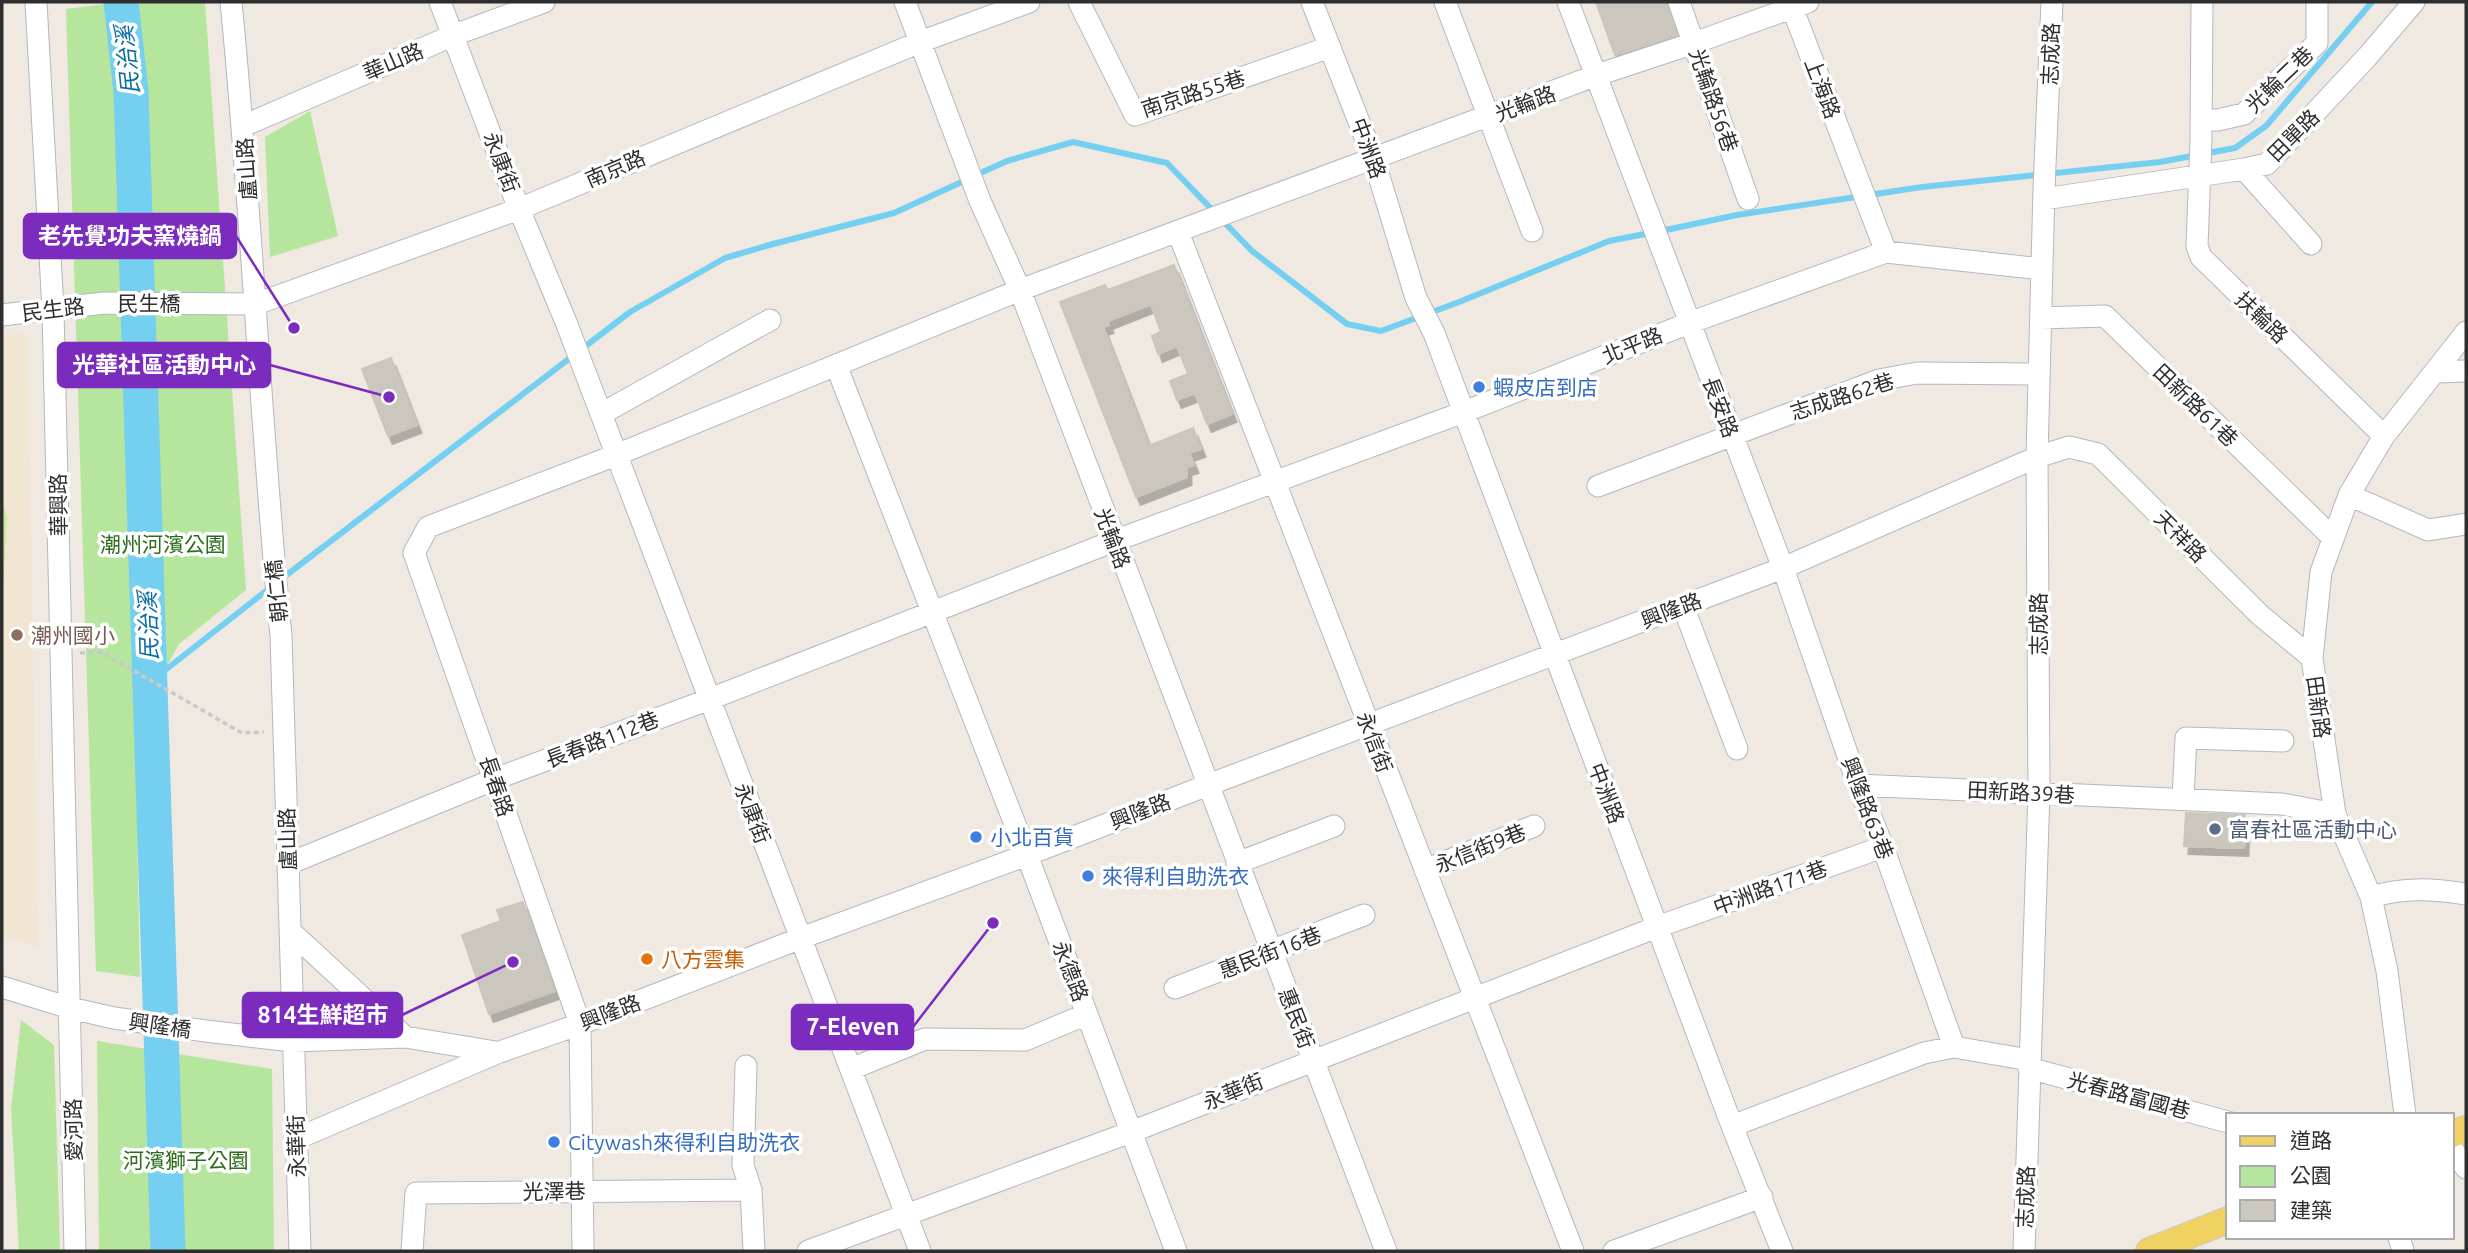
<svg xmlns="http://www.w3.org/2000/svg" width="2468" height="1253" font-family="Ubuntu,'Noto Sans TC',sans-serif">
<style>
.education{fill:#f0e6d1}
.green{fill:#b6e59e}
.pitch{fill:#c9ec9a}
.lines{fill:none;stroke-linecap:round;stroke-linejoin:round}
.stream{stroke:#75cff0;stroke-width:6}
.river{stroke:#75cff0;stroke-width:35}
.building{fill:#cbc7bf;stroke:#cbc5ba;stroke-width:2;filter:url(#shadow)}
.minor-casing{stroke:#b4b7c1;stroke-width:23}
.major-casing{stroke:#c9c9c9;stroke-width:28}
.path{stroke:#c9c9c9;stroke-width:3.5;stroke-dasharray:5 3.5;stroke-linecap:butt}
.minor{stroke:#fff;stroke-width:21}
.major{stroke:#f2d163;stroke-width:26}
.shop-dot{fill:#3f7fe0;stroke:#fff;stroke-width:2.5}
.education-dot{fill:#8d6e63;stroke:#fff;stroke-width:2.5}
.service-dot{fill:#5c6f8a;stroke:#fff;stroke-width:2.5}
.food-dot{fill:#e8710a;stroke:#fff;stroke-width:2.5}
.labels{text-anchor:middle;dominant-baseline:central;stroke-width:7;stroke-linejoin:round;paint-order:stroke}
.street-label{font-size:21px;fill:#2e2e2e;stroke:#fff}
.shop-label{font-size:21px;fill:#366cbe;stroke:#fff;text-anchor:start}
.park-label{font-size:21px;fill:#2c6e1b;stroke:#fff}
.education-label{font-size:21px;fill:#785e54;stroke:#fff;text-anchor:start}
.service-label{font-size:21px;fill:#4e5e75;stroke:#fff;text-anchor:start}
.food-label{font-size:21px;fill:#c56008;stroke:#fff;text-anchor:start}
.water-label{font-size:23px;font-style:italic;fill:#0d6fa3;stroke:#fff}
.leader{fill:none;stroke:#7b2cbf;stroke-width:2.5}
.callout-dot{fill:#7b2cbf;stroke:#fff;stroke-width:2.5}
.callout{fill:#7b2cbf;stroke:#7b2cbf;stroke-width:2.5}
.callout-label{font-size:23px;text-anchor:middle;font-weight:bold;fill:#fff}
</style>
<defs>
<filter id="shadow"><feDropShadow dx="4.5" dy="8" stdDeviation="0" flood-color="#0004"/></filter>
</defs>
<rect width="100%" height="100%" fill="#efe9e1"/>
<path class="education" d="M 27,334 L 38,947 L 2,935 L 2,336 Z"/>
<path class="green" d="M 123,2 L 205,2 L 246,590 L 179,644 L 135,722 L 140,977 L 96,971 L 66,9 Z
M 310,111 L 338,236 L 270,257 L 265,137 Z
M 21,1020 L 54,1045 L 60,1251 L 19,1251 L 11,1109 Z
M 97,1041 L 272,1069 L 274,1251 L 99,1251 Z"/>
<path class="pitch" d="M 2,498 L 7,518 L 2,604 Z"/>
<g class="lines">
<path class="stream" d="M 976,175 L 1007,161 L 1073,142 L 1167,163 L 1252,251 L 1347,324 L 1381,331 L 1459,302 L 1609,241 L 1650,233
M 1661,231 L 1737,215 L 1922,187 L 2160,162 L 2235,148 L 2266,126 L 2372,2
M 280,580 L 630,312 L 725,258 L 773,244 L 894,213 L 966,180
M 150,682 L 271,587"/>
<path class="river" d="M 121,2 L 131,92 L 168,1251"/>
</g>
<path class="building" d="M 1596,2 L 1666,2 L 1677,35 L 1615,55 Z
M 1174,265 L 1232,414 L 1207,424 L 1195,393 L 1177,400 L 1170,381 L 1188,374 L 1177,346 L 1158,354 L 1152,336 L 1161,332 L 1151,304 L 1108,321 L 1109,325 L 1103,327 L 1149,446 L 1193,428 L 1201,449 L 1189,453 L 1194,465 L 1187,467 L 1187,477 L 1136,497 L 1060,302 L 1105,285 L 1108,290 Z
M 391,358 L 417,425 L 388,436 L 362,369 Z
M 2186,813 L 2245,815 L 2244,848 L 2184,846 Z
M 523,902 L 555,991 L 489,1014 L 462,935 L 501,921 L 497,910 Z"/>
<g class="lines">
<defs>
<path id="minor" d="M 36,2 L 53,310 L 75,1251
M 231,2 C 252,213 260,425 281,636 L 300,1251
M 440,2 L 519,209 L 566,322 L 920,1251
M 905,2 L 980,201 L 1020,290 L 1386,1251
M 1079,2 L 1135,115 L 1330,47
M 1312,2 L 1374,160 L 1416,298 L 1434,333 L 1732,1126 L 1782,1251
M 1445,2 L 1532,231
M 1568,2 L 1783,568 L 1858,785 L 1883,847 L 1954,1047
M 1679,2 L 1748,199
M 1790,2 L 1886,252
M 2202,2 L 2201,139 L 2197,246 L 2201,257 L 2384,436
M 2201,120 L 2218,120 L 2244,114 L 2317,43 L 2317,2
M 243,126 L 454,35 L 544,2
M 2244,169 L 2311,244
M 2044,199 L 2244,169 L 2267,164 L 2367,57 L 2414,2
M 1178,232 L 1573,1251
M 2,315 L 104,303 L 256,304 L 519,209 L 920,42 L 1029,2
M 2041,318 L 2105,316 L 2333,538
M 836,365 L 1027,855 L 1176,1251
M 2436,372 L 2466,371
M 601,414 L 770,320
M 1598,486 L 1879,380 L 1917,373 L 2039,374
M 2349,495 L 2428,530 L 2466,524
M 1683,606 L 1737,749
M 1858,785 L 2282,804 L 2335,814
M 2183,799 L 2186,738 L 2283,741
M 1237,863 L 1334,826
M 288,864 L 495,779 L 710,699 L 1114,541 L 1464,412 L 1689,323 L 1886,252 L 2042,269
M 1425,870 L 1534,826
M 2371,897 C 2404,887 2433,889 2466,894
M 290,931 L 405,1037
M 2,987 L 70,1008 L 114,1018 L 206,1031 L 292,1041 L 405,1037 L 496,1052
M 1175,988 L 1364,915
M 746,1066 L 743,1165 L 751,1190 L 754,1251
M 2029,1068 L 2228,1122
M 851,1069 L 925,1039 L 1025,1040 L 1087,1014
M 2405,1115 L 2387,971 L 2371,897 L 2335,814 L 2312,658 L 2321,572 L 2349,495 L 2384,436 L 2466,332
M 1732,1126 L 1924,1053 L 1954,1047 L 2029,1060
M 296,1139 L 497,1053 L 580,1024 L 801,938 L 1027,855 L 1208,785 L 1783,568 L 2037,457 L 2069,447 L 2098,454 L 2260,615 L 2312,658
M 2452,1149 L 2466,1168
M 2399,1237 L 2403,1251
M 412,1251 L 416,1193 L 751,1190
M 583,1251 L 580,1024 L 414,553 L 428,527 L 616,455 L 1020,290 L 1597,75 L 1694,43 L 1808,2
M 808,1251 L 1131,1132 L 1657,927 L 1883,847
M 1614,1251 L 1762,1197
M 2024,1251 L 2039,792 L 2037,457 L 2044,189 L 2052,2"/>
<path id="major" d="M 2452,1134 L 2466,1129
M 2149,1251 L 2228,1220"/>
</defs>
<use href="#minor" class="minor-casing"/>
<use href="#major" class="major-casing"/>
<path class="path" d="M 80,653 L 101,652 L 242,733 L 264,732"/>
<use href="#minor" class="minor"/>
<use href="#major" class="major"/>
</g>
<g class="shop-dot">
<circle cx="1479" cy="387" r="7"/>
<circle cx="976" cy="837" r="7"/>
<circle cx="1088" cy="876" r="7"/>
<circle cx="554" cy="1142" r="7"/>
</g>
<circle class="education-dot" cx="17" cy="635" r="7"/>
<circle class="service-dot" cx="2215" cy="829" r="7"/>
<circle class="food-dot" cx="647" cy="959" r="7"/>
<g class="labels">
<g class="street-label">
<text transform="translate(2050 54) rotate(-88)">志成路</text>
<text transform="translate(393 61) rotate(-23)">華山路</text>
<text transform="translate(2279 79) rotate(-44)">光輪二巷</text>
<text transform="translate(1823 88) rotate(69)">上海路</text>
<text transform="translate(1193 93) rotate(-18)">南京路55巷</text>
<text transform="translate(1714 100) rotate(71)">光輪路56巷</text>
<text transform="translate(1525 103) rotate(-21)">光輪路</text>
<text transform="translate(2293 135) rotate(-45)">田單路</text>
<text transform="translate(1369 148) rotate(70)">中洲路</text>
<text transform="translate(502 162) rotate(69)">永康街</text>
<text transform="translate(615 168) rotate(-23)">南京路</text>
<text transform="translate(246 169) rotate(-94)">盧山路</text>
<text x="149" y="303">民生橋</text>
<text transform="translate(53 309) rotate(-7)">民生路</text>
<text transform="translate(2262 317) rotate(44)">扶輪路</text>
<text transform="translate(1632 345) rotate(-22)">北平路</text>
<text transform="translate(1842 396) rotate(-18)">志成路62巷</text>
<text transform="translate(2196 405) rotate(44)">田新路61巷</text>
<text transform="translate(1721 407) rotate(69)">長安路</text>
<text transform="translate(58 505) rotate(-91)">華興路</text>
<text transform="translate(2181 536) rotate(45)">天祥路</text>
<text transform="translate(1113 538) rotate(69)">光輪路</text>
<text transform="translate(276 591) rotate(-96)">朝仁橋</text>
<text transform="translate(1671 610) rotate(-21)">興隆路</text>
<text transform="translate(2038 624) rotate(-90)">志成路</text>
<text transform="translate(2319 707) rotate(82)">田新路</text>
<text transform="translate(602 739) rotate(-21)">長春路112巷</text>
<text transform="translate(1375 742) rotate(69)">永信街</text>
<text transform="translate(497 786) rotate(71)">長春路</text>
<text transform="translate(2021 792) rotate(3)">田新路39巷</text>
<text transform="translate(1607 793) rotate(69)">中洲路</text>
<text transform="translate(1868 808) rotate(69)">興隆路63巷</text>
<text transform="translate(1140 811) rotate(-21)">興隆路</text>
<text transform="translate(753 813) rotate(69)">永康街</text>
<text transform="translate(287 839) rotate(-92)">盧山路</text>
<text transform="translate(1480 848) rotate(-22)">永信街9巷</text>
<text transform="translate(1770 887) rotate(-20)">中洲路171巷</text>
<text transform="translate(1270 952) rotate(-21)">惠民街16巷</text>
<text transform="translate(1071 971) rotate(69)">永德路</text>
<text transform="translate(610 1012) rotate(-21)">興隆路</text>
<text transform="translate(1297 1018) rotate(69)">惠民街</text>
<text transform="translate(160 1025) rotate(8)">興隆橋</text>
<text transform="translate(1233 1091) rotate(-22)">永華街</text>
<text transform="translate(2129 1095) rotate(15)">光春路富國巷</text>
<text transform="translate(73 1130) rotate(-91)">愛河路</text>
<text transform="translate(296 1146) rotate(-92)">永華街</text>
<text transform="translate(554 1191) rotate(-1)">光澤巷</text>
<text transform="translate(2025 1197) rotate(-88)">志成路</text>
</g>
<g class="shop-label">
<text x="1493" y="387">蝦皮店到店</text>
<text x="990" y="837">小北百貨</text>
<text x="1102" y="876">來得利自助洗衣</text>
<text x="568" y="1142">Citywash來得利自助洗衣</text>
</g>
<g class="park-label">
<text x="163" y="544">潮州河濱公園</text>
<text x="186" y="1160">河濱獅子公園</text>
</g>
<g class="education-label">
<text x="31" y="635">潮州國小</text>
</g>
<g class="service-label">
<text x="2229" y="829">富春社區活動中心</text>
</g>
<g class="food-label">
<text x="661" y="959">八方雲集</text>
</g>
<g class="water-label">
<text transform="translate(127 60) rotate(-96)">民治溪</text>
<text transform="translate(148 626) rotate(-92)">民治溪</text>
</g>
</g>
<path class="leader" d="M294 328L236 236M389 397L270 365M513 962L402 1015M993 923L913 1027"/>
<g class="callout-dot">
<circle cx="294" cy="328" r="7"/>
<circle cx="389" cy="397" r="7"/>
<circle cx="513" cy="962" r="7"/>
<circle cx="993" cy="923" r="7"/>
</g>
<g class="callout">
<rect x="24" y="214" width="212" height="44" rx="7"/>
<rect x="58" y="343" width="212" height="44" rx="7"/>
<rect x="243" y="993" width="159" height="44" rx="7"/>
<rect x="792" y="1005" width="121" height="44" rx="7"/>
</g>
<g class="callout-label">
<text x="130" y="244">老先覺功夫窯燒鍋</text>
<text x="164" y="373">光華社區活動中心</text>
<text x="323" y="1023">814生鮮超市</text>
<text x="853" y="1035">7-Eleven</text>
</g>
<rect width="2468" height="1253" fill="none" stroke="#2e2e2e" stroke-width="7"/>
<rect x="2226" y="1113" width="228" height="126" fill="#ffffff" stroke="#ababab" stroke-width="2"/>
<rect x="2240" y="1136" width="35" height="10" fill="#f2d163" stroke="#ababab" stroke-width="2"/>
<text x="2290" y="1148" font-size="21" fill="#2e2e2e">道路</text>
<rect x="2240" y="1166" width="35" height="21" fill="#b6e59e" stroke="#ababab" stroke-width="2"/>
<text x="2290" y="1183" font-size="21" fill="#2e2e2e">公園</text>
<rect x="2240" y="1200" width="35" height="21" fill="#cbc7bf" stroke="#ababab" stroke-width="2"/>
<text x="2290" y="1218" font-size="21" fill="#2e2e2e">建築</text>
</svg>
